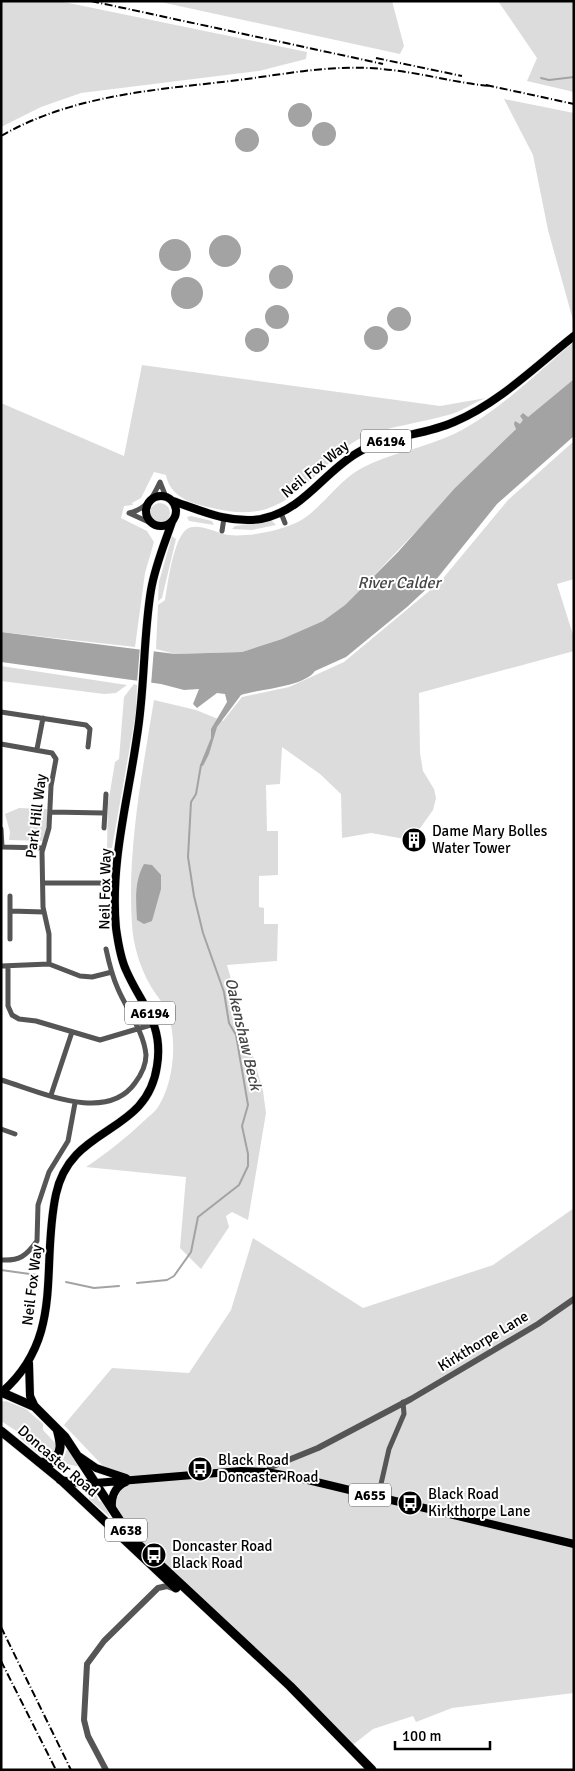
<svg xmlns="http://www.w3.org/2000/svg" width="575" height="1771" font-family="Signika,sans-serif">
<style>
.green{fill:#dcdcdc}
.water{fill:#a3a3a3}
.pier{fill:#fff}
.lines{fill:none;stroke-linecap:round;stroke-linejoin:round}
.stream{stroke:#a3a3a3;stroke-width:2}
.primary-casing{stroke:#dbdbdb;stroke-width:9}
.trunk-casing{stroke:#dbdbdb;stroke-width:10}
.minor{stroke:#555;stroke-width:5}
.tertiary{stroke:#555;stroke-width:6}
.primary{stroke:#000;stroke-width:8}
.trunk{stroke:#000;stroke-width:9}
.rail{stroke:#000;stroke-width:2;stroke-dasharray:8 2.5 1 2.5;stroke-linecap:butt}
.labels{text-anchor:middle;dominant-baseline:central;stroke-width:4;stroke-linejoin:round;paint-order:stroke}
.shield{fill:#fff;stroke:#4c4c4c;stroke-width:1}
.shield-label{font-size:14px;font-weight:bold;fill:#000}
.street-label{font-size:15px;fill:#000;stroke:#fff}
.poi-label{font-size:15px;fill:#000;stroke:#fff;text-anchor:start}
.water-label{font-size:16px;font-style:italic;fill:#444;stroke:#fff}
</style>
<rect width="100%" height="100%" fill="#fff"/>
<path class="green" d="M 1,1 L 59,1 L 307,52 L 306,59 L 259,71 L 81,93 L 41,107 L 1,127 Z
M 156,1 L 392,1 L 404,46 L 400,54 Z
M 498,1 L 574,1 L 574,92 L 527,81 L 537,58 Z
M 504,99 L 574,113 L 573,320 L 548,230 L 533,155 Z
M 574,342 L 574,379 L 528,417 L 485,459 L 363,587 L 345,605 L 323,621 L 282,639 L 242,652 L 175,654 L 156,649 L 158,605 L 165,600 C 168,583 173,539 187,529 C 197,522 217,533 228,535 C 249,537 279,531 298,522 C 322,509 337,481 362,468 C 390,453 425,448 454,434 C 495,415 539,371 574,342 Z
M 142,365 L 440,406 L 486,398 C 473,403 461,412 448,415 C 420,423 390,426 363,437 C 348,444 336,456 325,467 C 281,509 261,522 200,505 C 184,501 169,492 166,475 L 154,472 L 141,498 L 132,503 L 133,505 L 124,506 L 121,518 L 147,531 L 154,542 L 145,573 L 135,647 L 1,632 L 1,403 L 124,456 Z
M 574,441 L 574,579 L 557,584 L 574,638 L 574,651 L 419,693 L 420,753 L 423,771 L 434,789 L 436,798 L 433,810 L 416,834 L 405,839 L 371,833 L 342,838 L 341,794 L 320,774 L 282,747 L 280,784 L 266,785 L 267,831 L 278,831 L 278,875 L 259,876 L 259,907 L 264,908 L 264,924 L 278,924 L 277,961 L 227,965 L 263,1091 L 266,1113 L 248,1220 L 232,1212 L 226,1216 L 229,1227 L 201,1269 L 180,1248 L 186,1177 L 86,1167 C 107,1153 126,1138 145,1120 C 149,1116 155,1112 158,1107 C 174,1082 178,1039 167,1012 C 163,1002 154,993 149,983 C 140,967 133,944 132,925 C 127,850 142,774 154,700 L 196,710 L 223,721 L 242,697 L 289,687 L 344,662 L 440,582 L 508,500 Z
M150 513a10 10 0 1 1 20 0a10 10 0 1 1-20 0Z
M 191,516 L 212,521 L 214,525 L 189,521 L 187,517 Z
M 272,521 L 276,525 L 252,530 L 232,529 L 235,526 Z
M 172,536 L 176,539 L 162,598 L 158,601 L 159,582 Z
M 1,666 L 127,685 L 116,693 L 104,694 L 1,681 Z
M 134,684 L 137,685 L 136,712 L 112,848 L 107,848 L 108,804 L 115,762 L 119,759 L 124,697 Z
M 19,808 L 47,809 L 47,829 L 43,841 L 9,840 L 10,832 L 5,814 Z
M 574,1208 L 574,1693 L 452,1708 L 416,1722 L 413,1716 L 373,1729 L 350,1747 L 163,1569 L 112,1510 L 116,1498 L 119,1496 L 104,1467 L 64,1425 L 112,1368 L 189,1373 L 231,1310 L 253,1238 L 363,1308 L 493,1265 Z
M 6,1401 L 26,1409 L 43,1424 L 43,1430 L 58,1446 L 55,1457 L 46,1460 L 20,1438 L 18,1432 L 1,1421 L 1,1402 Z
M 67,1449 L 70,1450 L 81,1467 L 62,1463 Z
M 96,1486 L 97,1490 L 94,1491 L 99,1501 L 104,1502 L 110,1517 L 89,1499 L 89,1495 L 83,1490 Z"/>
<path class="water" d="M288 115a12 12 0 1 1 24 0a12 12 0 1 1-24 0Z
M312 134a12 12 0 1 1 24 0a12 12 0 1 1-24 0Z
M235 140a12 12 0 1 1 24 0a12 12 0 1 1-24 0Z
M209 251a16 16 0 1 1 32 0a16 16 0 1 1-32 0Z
M159 255a16 16 0 1 1 32 0a16 16 0 1 1-32 0Z
M269 277a12 12 0 1 1 24 0a12 12 0 1 1-24 0Z
M171 293a16 16 0 1 1 32 0a16 16 0 1 1-32 0Z
M265 317a12 12 0 1 1 24 0a12 12 0 1 1-24 0Z
M387 319a12 12 0 1 1 24 0a12 12 0 1 1-24 0Z
M364 338a12 12 0 1 1 24 0a12 12 0 1 1-24 0Z
M245 340a12 12 0 1 1 24 0a12 12 0 1 1-24 0Z
M 574,379 L 574,436 L 497,504 L 435,581 L 407,607 L 346,657 L 315,671 C 304,687 259,689 241,695 L 217,727 L 209,754 L 203,766 L 200,765 L 211,738 L 211,729 L 227,702 L 225,694 L 217,693 L 197,708 L 193,704 L 199,689 L 184,690 L 161,684 L 1,662 L 1,632 L 175,654 L 242,652 L 282,639 L 323,621 L 345,605 L 398,552 L 455,488 L 516,429 L 514,424 L 515,421 L 520,424 L 523,420 L 520,416 L 523,413 L 528,417 Z
M 144,864 L 152,865 L 161,875 L 161,889 L 152,921 L 144,924 L 137,920 C 136,900 134,882 144,864 Z"/>
<path class="pier" d="M 140,646 L 154,648 L 151,685 L 137,683 Z"/>
<g class="lines">
<path class="stream" d="M 541,78 L 549,80 L 574,77
M 1,1270 L 37,1275
M 66,1282 L 94,1288 L 119,1286
M 137,1283 L 167,1280 L 174,1276 L 191,1252 L 198,1217 L 239,1185 L 248,1166 L 248,1154 L 242,1126 L 248,1105 L 236,1035 L 229,1023 L 224,992 L 203,933 L 194,896 L 188,857 L 191,802 L 196,794 L 201,765"/>
<defs>
<path id="primary" d="M146 511a15 15 0 1 1 30 0a15 15 0 1 1-30 0Z
M 173,501 C 202,511 230,524 261,519 C 303,511 323,473 357,453 C 386,435 423,436 454,422 C 499,403 536,366 574,336
M 29,1363 L 30,1396 L 35,1407
M 1,1393 C 66,1337 40,1267 56,1194 C 71,1124 147,1136 157,1066 C 164,1023 141,1005 126,970 C 120,957 118,942 116,928 C 110,863 128,800 137,736 C 145,688 143,638 151,590 C 155,566 164,545 172,522
M 80,1457 L 96,1468 L 126,1478
M 60,1480 L 84,1484 L 241,1471 L 267,1472 L 308,1480 L 574,1544
M 112,1509 C 111,1497 114,1487 126,1482"/>
<path id="trunk" d="M 1,1392 L 35,1407 L 65,1437 L 126,1530 L 139,1545 L 290,1686 L 372,1770
M 1,1431 L 60,1479 L 176,1588
M 40,1462 L 51,1463 C 63,1453 61,1443 57,1429"/>
</defs>
<use href="#primary" class="primary-casing"/>
<use href="#trunk" class="trunk-casing"/>
<path class="minor" d="M 281,513 L 285,523
M 153,524 L 129,513 C 147,509 153,497 160,482 L 166,497
M 222,531 L 224,518
M 1,712 L 86,725 L 90,729 L 88,747
M 1,744 L 52,753 L 56,759 L 51,786 L 49,828 L 42,852 L 43,907 L 49,934 L 49,964
M 37,749 L 43,718
M 51,812 L 104,813
M 104,828 L 106,794
M 1,829 L 2,847 L 43,848
M 43,883 L 115,883
M 10,911 L 44,912
M 10,939 L 10,896
M 1,966 L 49,964 L 80,976 L 92,977 L 112,972
M 8,966 L 8,1006 L 12,1015 L 19,1019 L 36,1021 L 100,1040 L 154,1024
M 1,1080 C 39,1091 106,1124 135,1083 C 141,1075 146,1066 146,1055 C 144,1032 127,1010 118,989 C 112,976 109,963 106,949
M 51,1095 L 72,1032
M 1,1129 L 15,1134
M 1,1260 C 20,1261 26,1256 37,1241 L 38,1205 L 49,1172 L 68,1141 L 75,1103
M 378,1497 L 389,1449 L 404,1414 L 403,1402"/>
<path class="tertiary" d="M 267,1472 L 271,1467 L 318,1448 L 411,1399 L 538,1324 L 574,1299
M 106,1770 L 88,1736 L 84,1720 L 87,1664 L 104,1641 L 158,1588 L 167,1586 L 175,1589"/>
<use href="#primary" class="primary"/>
<use href="#trunk" class="trunk"/>
<path class="rail" d="M 91,1 L 383,64
M 376,58 L 462,76
M 486,85 L 574,104
M 1,136 C 74,94 157,90 239,80 C 286,74 334,64 382,69 C 419,72 454,83 491,86
M 1,1627 L 71,1770
M 1,1661 L 56,1770"/>
</g>
<defs>
<symbol id="building-disc" viewBox="-11 -11 22 22"><circle r="9.5" fill="#000" stroke="#fff"/><path d="M-4-6H4V6H1V3H-1V6H-4ZM-2.5-4.3h1.7v1.8h-1.7ZM.8-4.3h1.7v1.8H.8ZM-2.5-1h1.7V.8h-1.7ZM.8-1h1.7V.8H.8Z" fill="#fff"/></symbol>
<symbol id="bus-disc" viewBox="-11 -11 22 22"><circle r="9.5" fill="#000" stroke="#fff"/><path d="M-5-6H5V4H4V6H2V4H-2V6H-4V4H-5ZM-3.5-4V0h7V-4ZM-3.5 1.2v1.5H-2V1.2ZM2 1.2v1.5H3.5V1.2Z" fill="#fff"/></symbol>
</defs>
<g fill-rule="evenodd">
<use href="#building-disc" x="400" y="826" width="28" height="28"/>
<use href="#bus-disc" x="186" y="1455" width="28" height="28"/>
<use href="#bus-disc" x="396" y="1489" width="28" height="28"/>
<use href="#bus-disc" x="140" y="1541" width="28" height="28"/>
</g>
<g class="labels">
<g class="shield">
<rect x="361" y="429.5" width="50" height="23" rx="4"/>
<rect x="125" y="1001.5" width="50" height="23" rx="4"/>
<rect x="349" y="1483.5" width="42" height="23" rx="4"/>
<rect x="105" y="1518.5" width="42" height="23" rx="4"/>
</g>
<g class="shield-label">
<text x="386" y="441">A6194</text>
<text x="150" y="1013">A6194</text>
<text x="370" y="1495">A655</text>
<text x="126" y="1530">A638</text>
</g>
<g class="street-label">
<text transform="translate(315 469) rotate(-39)">Neil Fox Way</text>
<text transform="translate(36 816) rotate(-83)">Park Hill Way</text>
<text transform="translate(105 889) rotate(-89)">Neil Fox Way</text>
<text transform="translate(32 1285) rotate(-83)">Neil Fox Way</text>
<text transform="translate(483 1341) rotate(-31)">Kirkthorpe Lane</text>
<text transform="translate(58 1461) rotate(41)">Doncaster Road</text>
</g>
<g class="poi-label">
<text x="432" y="831">Dame Mary Bolles<tspan x="432" dy="17">Water Tower</tspan></text>
<text x="218" y="1460">Black Road<tspan x="218" dy="17">Doncaster Road</tspan></text>
<text x="428" y="1494">Black Road<tspan x="428" dy="17">Kirkthorpe Lane</tspan></text>
<text x="172" y="1546">Doncaster Road<tspan x="172" dy="17">Black Road</tspan></text>
</g>
<g class="water-label">
<text x="399" y="583">River Calder</text>
<text transform="translate(243 1034) rotate(77)">Oakenshaw Beck</text>
</g>
</g>
<rect width="575" height="1771" fill="none" stroke="#000000" stroke-width="5"/>
<path d="M395 1741v8h95v-8" fill="none" stroke="#000000" stroke-width="2.5"/>
<text x="402" y="1741" font-size="15" fill="#000000" stroke="#ffffff" stroke-width="4" paint-order="stroke">100 m</text>
</svg>
